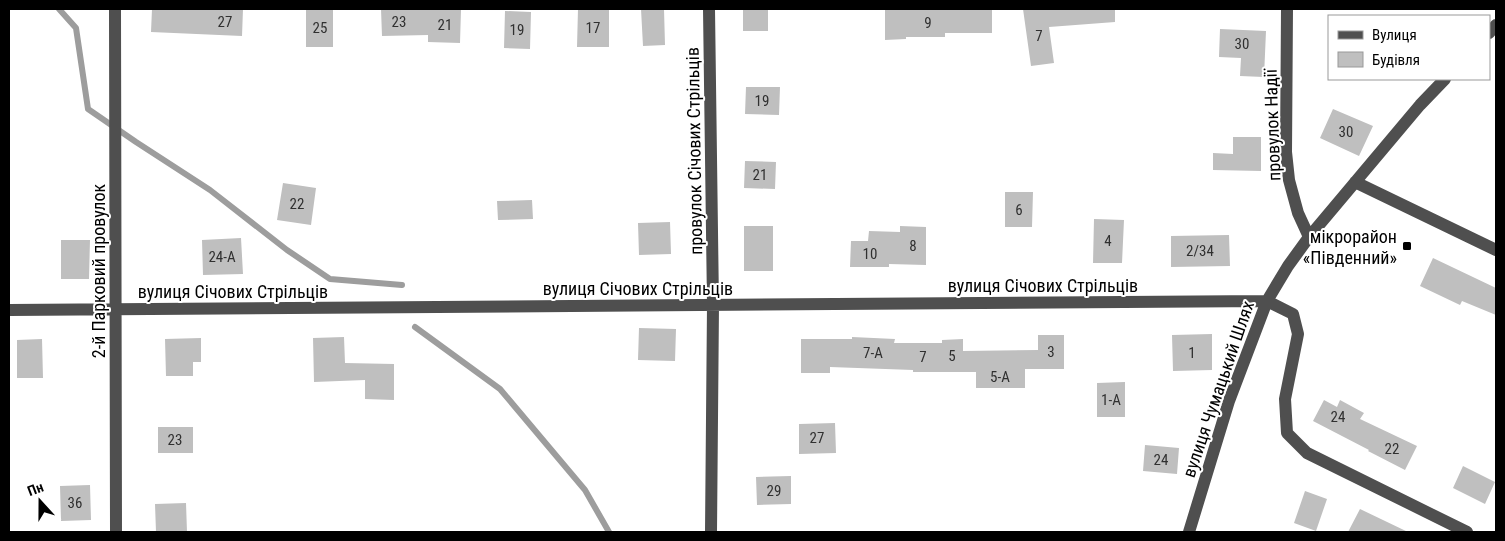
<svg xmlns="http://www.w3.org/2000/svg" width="1505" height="541" font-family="'Roboto Condensed',sans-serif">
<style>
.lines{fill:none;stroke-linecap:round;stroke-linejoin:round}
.stream{stroke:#9d9d9d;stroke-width:6}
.building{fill:#bfbfbf}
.minor{stroke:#4f4f4f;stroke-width:12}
.poi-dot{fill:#000;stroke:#fff;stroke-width:2}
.labels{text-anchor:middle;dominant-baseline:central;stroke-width:4;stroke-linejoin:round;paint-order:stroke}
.number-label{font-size:15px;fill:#303030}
.street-label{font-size:18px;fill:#000;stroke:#fff}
.poi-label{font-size:18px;fill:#000;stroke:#fff;text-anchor:end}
</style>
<rect width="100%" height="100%" fill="#fff"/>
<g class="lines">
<path class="stream" d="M 59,9 L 76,28 L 88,109 L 136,142 L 210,190 L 287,250 L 330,279 L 402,285
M 415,327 L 500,389 L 585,490 L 609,532"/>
</g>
<path class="building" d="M 152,9 L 243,9 L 242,36 L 151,32 Z
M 306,9 L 333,9 L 333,47 L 306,47 Z
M 381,9 L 461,9 L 460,43 L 428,42 L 428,35 L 382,36 Z
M 578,9 L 609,9 L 609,47 L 577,47 Z
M 641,9 L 664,9 L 665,45 L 643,46 Z
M 743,9 L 768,9 L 768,31 L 743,31 Z
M 885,9 L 992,9 L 992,33 L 945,33 L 945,37 L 906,37 L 906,39 L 885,40 Z
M 1023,9 L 1115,9 L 1115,22 L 1049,27 L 1054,63 L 1031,66 Z
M 505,11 L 531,12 L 530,49 L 504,48 Z
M 1220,29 L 1266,31 L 1264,77 L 1240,76 L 1241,58 L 1219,57 Z
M 746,87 L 780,87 L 779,115 L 745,114 Z
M 1333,109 L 1373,126 L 1359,156 L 1320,138 Z
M 1233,137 L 1261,137 L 1261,171 L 1213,170 L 1213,153 L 1233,154 Z
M 745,161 L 776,162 L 775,189 L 744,188 Z
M 283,183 L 316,188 L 311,225 L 277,220 Z
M 1005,192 L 1033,192 L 1032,227 L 1005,227 Z
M 532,200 L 533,219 L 498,220 L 497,201 Z
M 1094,219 L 1124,220 L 1122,263 L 1093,263 Z
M 670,222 L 671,254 L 639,255 L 638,223 Z
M 744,226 L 773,226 L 773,271 L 744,271 Z
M 900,226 L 926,227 L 926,265 L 889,264 L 889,267 L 850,267 L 851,241 L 868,241 L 869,231 L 900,232 Z
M 1229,235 L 1230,266 L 1171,267 L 1171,236 Z
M 241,238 L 243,274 L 203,275 L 202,240 Z
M 61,240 L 90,240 L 89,279 L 61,279 Z
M 1433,258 L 1496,288 L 1496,315 L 1462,301 L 1460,305 L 1420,286 Z
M 639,328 L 676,329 L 675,361 L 638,360 Z
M 1212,334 L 1212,370 L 1173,371 L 1172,335 Z
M 1038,335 L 1064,335 L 1064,369 L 1025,369 L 1025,388 L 976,388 L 976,372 L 913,372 L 913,370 L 830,367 L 830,373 L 801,373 L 801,339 L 852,339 L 852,337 L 895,339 L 894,343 L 942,343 L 942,340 L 963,339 L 963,351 L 1038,350 Z
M 344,337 L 345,363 L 394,364 L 394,400 L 365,399 L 365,380 L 314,382 L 313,338 Z
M 201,338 L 201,362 L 193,362 L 193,376 L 166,376 L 165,339 Z
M 42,339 L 43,378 L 17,378 L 17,340 Z
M 1125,382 L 1125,417 L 1097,417 L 1097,383 Z
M 1324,400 L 1337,407 L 1340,400 L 1364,413 L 1360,419 L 1417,446 L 1405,470 L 1368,451 L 1369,450 L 1313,421 Z
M 835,423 L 836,453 L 799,454 L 799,424 Z
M 158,427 L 193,427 L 193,453 L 158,453 Z
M 1145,445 L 1179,448 L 1177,474 L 1143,471 Z
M 1463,466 L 1495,482 L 1485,504 L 1453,488 Z
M 791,476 L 791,504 L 757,505 L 756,477 Z
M 90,485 L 91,520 L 61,521 L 60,486 Z
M 1305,491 L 1327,499 L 1316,531 L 1294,523 Z
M 186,503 L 187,532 L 156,532 L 155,504 Z
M 1360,509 L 1408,532 L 1348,532 Z"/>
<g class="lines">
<path class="minor" d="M 115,9 L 116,532
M 709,9 L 713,305 L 711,532
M 1287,9 L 1286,152 L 1289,180 L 1298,213 L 1309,237
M 1489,33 L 1496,25
M 1355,182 L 1496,250
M 9,310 L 1267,301 L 1293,314 L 1298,334 L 1285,399 L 1287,433 L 1307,453 L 1467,532
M 1189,532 L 1229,401 L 1267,301 L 1288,266 L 1309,237 L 1420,105 L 1445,79"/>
</g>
<rect class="poi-dot" x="1402" y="241" width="10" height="10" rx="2.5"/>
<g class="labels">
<g class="number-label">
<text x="225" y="22">27</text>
<text x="399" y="22">23</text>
<text x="928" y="23">9</text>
<text x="445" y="25">21</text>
<text x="320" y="28">25</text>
<text x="593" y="28">17</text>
<text x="517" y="30">19</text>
<text x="1039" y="36">7</text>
<text x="1242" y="44">30</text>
<text x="762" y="101">19</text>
<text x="1346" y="132">30</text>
<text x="760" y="175">21</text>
<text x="297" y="204">22</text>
<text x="1019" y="210">6</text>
<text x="1108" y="241">4</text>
<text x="913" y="246">8</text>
<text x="1200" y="251">2/34</text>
<text x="870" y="254">10</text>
<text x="222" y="257">24-А</text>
<text x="1051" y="352">3</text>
<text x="873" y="353">7-А</text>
<text x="1192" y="353">1</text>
<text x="952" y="356">5</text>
<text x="923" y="357">7</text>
<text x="1000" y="377">5-А</text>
<text x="1111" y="400">1-А</text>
<text x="1338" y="417">24</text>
<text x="817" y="438">27</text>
<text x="175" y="440">23</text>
<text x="1392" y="449">22</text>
<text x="1161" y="460">24</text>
<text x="774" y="491">29</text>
<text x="75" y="503">36</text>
</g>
<g class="street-label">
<text transform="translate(1272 125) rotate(-92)">провулок Надії</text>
<text transform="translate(694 151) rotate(-91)">провулок Січових Стрільців</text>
<text transform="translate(98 271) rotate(-90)">2-й Парковий провулок</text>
<text x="1043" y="285">вулиця Січових Стрільців</text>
<text x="638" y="288">вулиця Січових Стрільців</text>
<text x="233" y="291">вулиця Січових Стрільців</text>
<text transform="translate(1218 389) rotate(-71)">вулиця Чумацький Шлях</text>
</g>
<g class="poi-label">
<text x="1397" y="236">мікрорайон<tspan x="1397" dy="21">«Південний»</tspan></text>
</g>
</g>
<rect width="1505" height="541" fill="none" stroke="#000000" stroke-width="20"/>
<rect x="1328" y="15" width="162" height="65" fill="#ffffff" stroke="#999999"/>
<rect x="1338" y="31" width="25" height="8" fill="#4f4f4f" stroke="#999999"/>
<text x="1372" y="40" font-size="15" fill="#000000">Вулиця</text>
<rect x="1338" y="52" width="25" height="15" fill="#bfbfbf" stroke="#999999"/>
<text x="1372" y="65" font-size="15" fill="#000000">Будівля</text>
<g transform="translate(40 501) rotate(339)" stroke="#ffffff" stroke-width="4" paint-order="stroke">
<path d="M0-4L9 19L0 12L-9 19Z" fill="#000000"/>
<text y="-8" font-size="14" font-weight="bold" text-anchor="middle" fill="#000000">Пн</text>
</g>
</svg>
